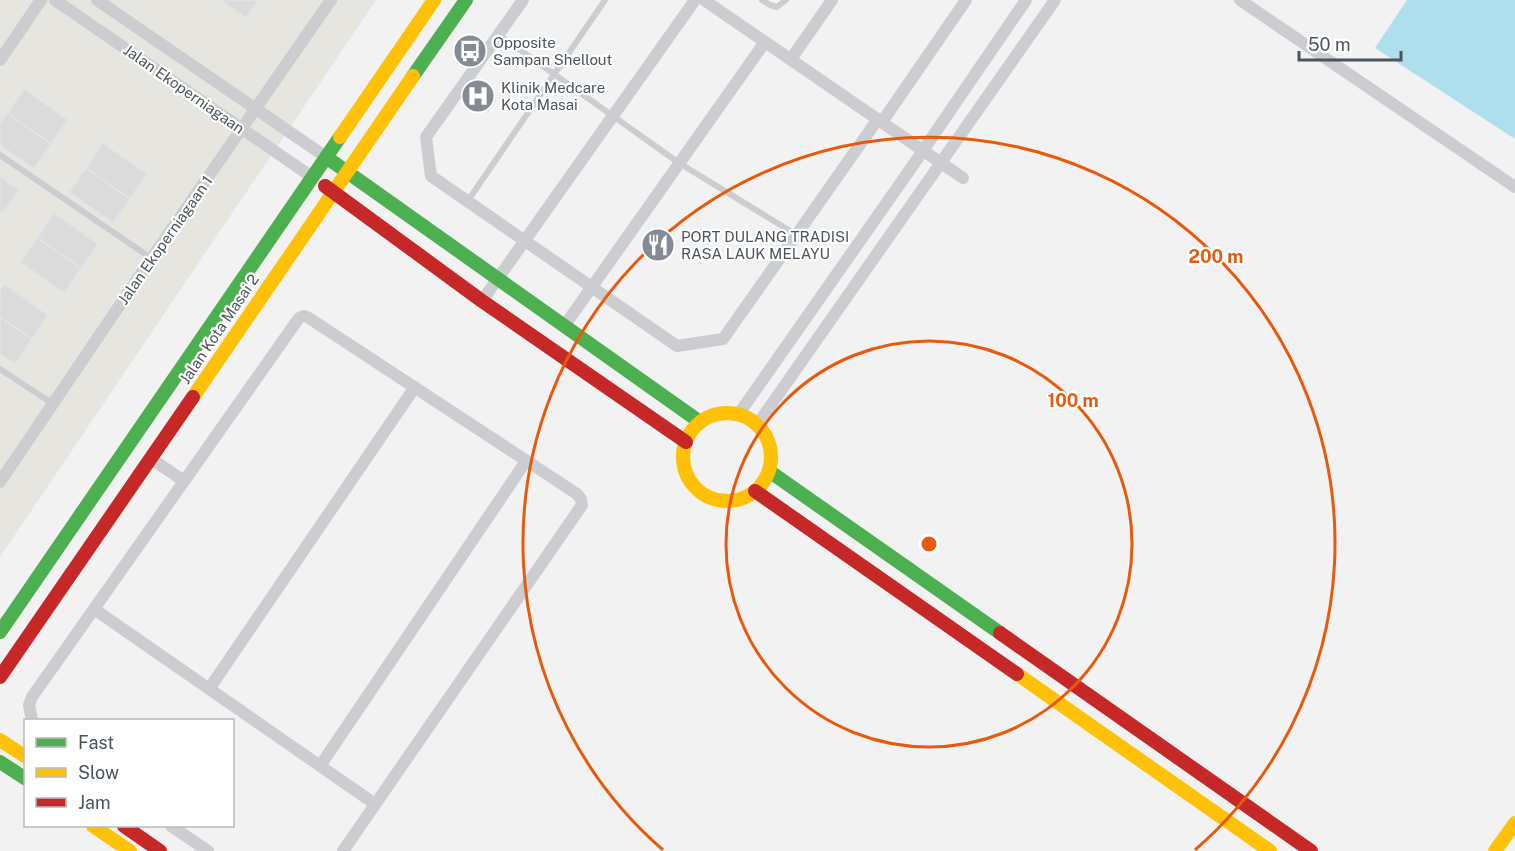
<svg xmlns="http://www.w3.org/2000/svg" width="1515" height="851" font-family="'Public Sans',sans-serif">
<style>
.commercial{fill:#e6e5e0}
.water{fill:#ade0ec}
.building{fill:#dbdbdc;stroke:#e3e4e5;stroke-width:1.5}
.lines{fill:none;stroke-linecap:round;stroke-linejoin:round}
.lane{stroke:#cbcdd0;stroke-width:6}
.street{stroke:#cbcdd0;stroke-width:12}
.fast{stroke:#4caf50;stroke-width:14}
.slow{stroke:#ffc107;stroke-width:14}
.jam{stroke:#c62828;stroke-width:14}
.ring{fill:none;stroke:#e8590c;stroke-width:3}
.labels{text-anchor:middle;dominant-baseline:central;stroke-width:4.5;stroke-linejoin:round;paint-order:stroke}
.poi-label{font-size:15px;fill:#49545e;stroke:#fff;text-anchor:start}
.street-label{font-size:15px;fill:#49545e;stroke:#fff}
.centre{fill:#e8590c;stroke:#fff;stroke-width:3}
.ring-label{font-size:18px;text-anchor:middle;font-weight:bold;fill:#e8590c;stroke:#fff;stroke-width:4.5;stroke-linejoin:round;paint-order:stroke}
</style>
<rect width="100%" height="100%" fill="#f2f2f2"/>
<path class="commercial" d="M 0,0 L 376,0 L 0,557 Z"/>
<path class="water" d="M 1407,0 L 1515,0 L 1515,139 L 1375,48 Z"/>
<path class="building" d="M 220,0 L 259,0 L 246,18 Z
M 468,82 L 496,100 L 488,111 L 461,93 Z
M 24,89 L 68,120 L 51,144 L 7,113 Z
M 7,113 L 51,144 L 34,169 L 0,145 L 0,123 Z
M 103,143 L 147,174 L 130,199 L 86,168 Z
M 86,168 L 130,199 L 113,223 L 69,192 Z
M 0,176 L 19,190 L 2,214 L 0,212 Z
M 54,213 L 98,244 L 81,268 L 37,238 Z
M 37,238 L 81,268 L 64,293 L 20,262 Z
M 4,284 L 48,315 L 32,339 L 0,317 L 0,290 Z
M 0,317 L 32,339 L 15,364 L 0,354 Z"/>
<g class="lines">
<path class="lane" d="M 762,0 L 770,5 L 777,7 L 786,0
M 499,35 L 679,163 L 797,235
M 0,155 L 151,258
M 467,202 L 605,0
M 0,369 L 53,404"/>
<path class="street" d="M 55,0 L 312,177
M 97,0 L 326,157
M 523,0 L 426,137 L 431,176 L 677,346 L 723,339 L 878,119
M 704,0 L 963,178
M 1240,0 L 1515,187
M 791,59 L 832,0
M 0,60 L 41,0
M 882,122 L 966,0
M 482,301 L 695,0
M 565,325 L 765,42
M 738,415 L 909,171 L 1026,0
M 757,425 L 1055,0
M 150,458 L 184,481
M 0,482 L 151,259 L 331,0
M 94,609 L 375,804
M 209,689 L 415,387
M 32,720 L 29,705 L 32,697 L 299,318 L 304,316 L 309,318 L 577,494 L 581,499 L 582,505 L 343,851
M 320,766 L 526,461
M 171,826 L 208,851"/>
<path class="fast" d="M 413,76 L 466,0
M 326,157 L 700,422
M 769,471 L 1000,633
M 0,632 L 340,137
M 0,762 L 26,779"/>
<path class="slow" d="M 340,137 L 434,0
M 193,397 L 413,76
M683 457a44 44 0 1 1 88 0a44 44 0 1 1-88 0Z
M 1017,674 L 1270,851
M 0,740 L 26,757
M 93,826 L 130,851
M 1495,851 L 1515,823"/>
<path class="jam" d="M 325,186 L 482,301 L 686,442
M 755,491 L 1017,674
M 1000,633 L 1311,851
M 0,677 L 193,397
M 124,826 L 160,851"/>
</g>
<g class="ring">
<circle cx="929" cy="544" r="203"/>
<path d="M663 850A406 406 0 1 1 1195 850"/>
</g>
<defs>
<symbol id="bus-disc" viewBox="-11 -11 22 22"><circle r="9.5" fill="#848b92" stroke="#fff"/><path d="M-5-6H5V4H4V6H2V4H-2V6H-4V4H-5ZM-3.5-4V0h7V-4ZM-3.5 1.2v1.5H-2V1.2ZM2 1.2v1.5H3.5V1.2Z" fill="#fff"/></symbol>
<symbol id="hospital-disc" viewBox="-11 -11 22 22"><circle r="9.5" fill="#848b92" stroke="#fff"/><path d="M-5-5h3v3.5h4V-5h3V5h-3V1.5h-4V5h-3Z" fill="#fff"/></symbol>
<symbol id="restaurant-disc" viewBox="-11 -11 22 22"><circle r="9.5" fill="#848b92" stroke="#fff"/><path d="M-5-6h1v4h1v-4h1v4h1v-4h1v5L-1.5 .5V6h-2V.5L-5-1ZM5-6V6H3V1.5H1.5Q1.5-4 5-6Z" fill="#fff"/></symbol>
</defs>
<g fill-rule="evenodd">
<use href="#bus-disc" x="451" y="32" width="38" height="38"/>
<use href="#hospital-disc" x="459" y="77" width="38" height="38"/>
<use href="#restaurant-disc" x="639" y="226" width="38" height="38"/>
</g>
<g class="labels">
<g class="poi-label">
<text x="493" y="42">Opposite<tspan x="493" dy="17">Sampan Shellout</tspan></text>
<text x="501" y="87">Klinik Medcare<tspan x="501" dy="17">Kota Masai</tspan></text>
<text x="681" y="236">PORT DULANG TRADISI<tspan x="681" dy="17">RASA LAUK MELAYU</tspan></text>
</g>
<g class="street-label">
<text transform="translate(184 89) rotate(35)">Jalan Ekoperniagaan</text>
<text transform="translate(165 240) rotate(-55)">Jalan Ekoperniagaan 1</text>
<text transform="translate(219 329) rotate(-56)">Jalan Kota Masai 2</text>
</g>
</g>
<circle cx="929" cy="544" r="9" class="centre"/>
<g class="ring-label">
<text x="1216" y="263">200 m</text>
<text x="1073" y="407">100 m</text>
</g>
<rect x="24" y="719" width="210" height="108" fill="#ffffff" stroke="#b6bbbf" stroke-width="1.5"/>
<rect x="36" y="738" width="30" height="9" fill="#4caf50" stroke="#b6bbbf" stroke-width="1.5"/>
<text x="78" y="749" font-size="18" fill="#49545e">Fast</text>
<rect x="36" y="768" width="30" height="9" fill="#ffc107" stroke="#b6bbbf" stroke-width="1.5"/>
<text x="78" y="779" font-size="18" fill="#49545e">Slow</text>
<rect x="36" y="798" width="30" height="9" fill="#c62828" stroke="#b6bbbf" stroke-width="1.5"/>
<text x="78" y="809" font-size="18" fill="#49545e">Jam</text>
<path d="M1299 51v9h102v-9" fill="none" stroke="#49545e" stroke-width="3"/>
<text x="1308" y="51" font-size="18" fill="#49545e" stroke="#ffffff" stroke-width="4.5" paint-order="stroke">50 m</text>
</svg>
